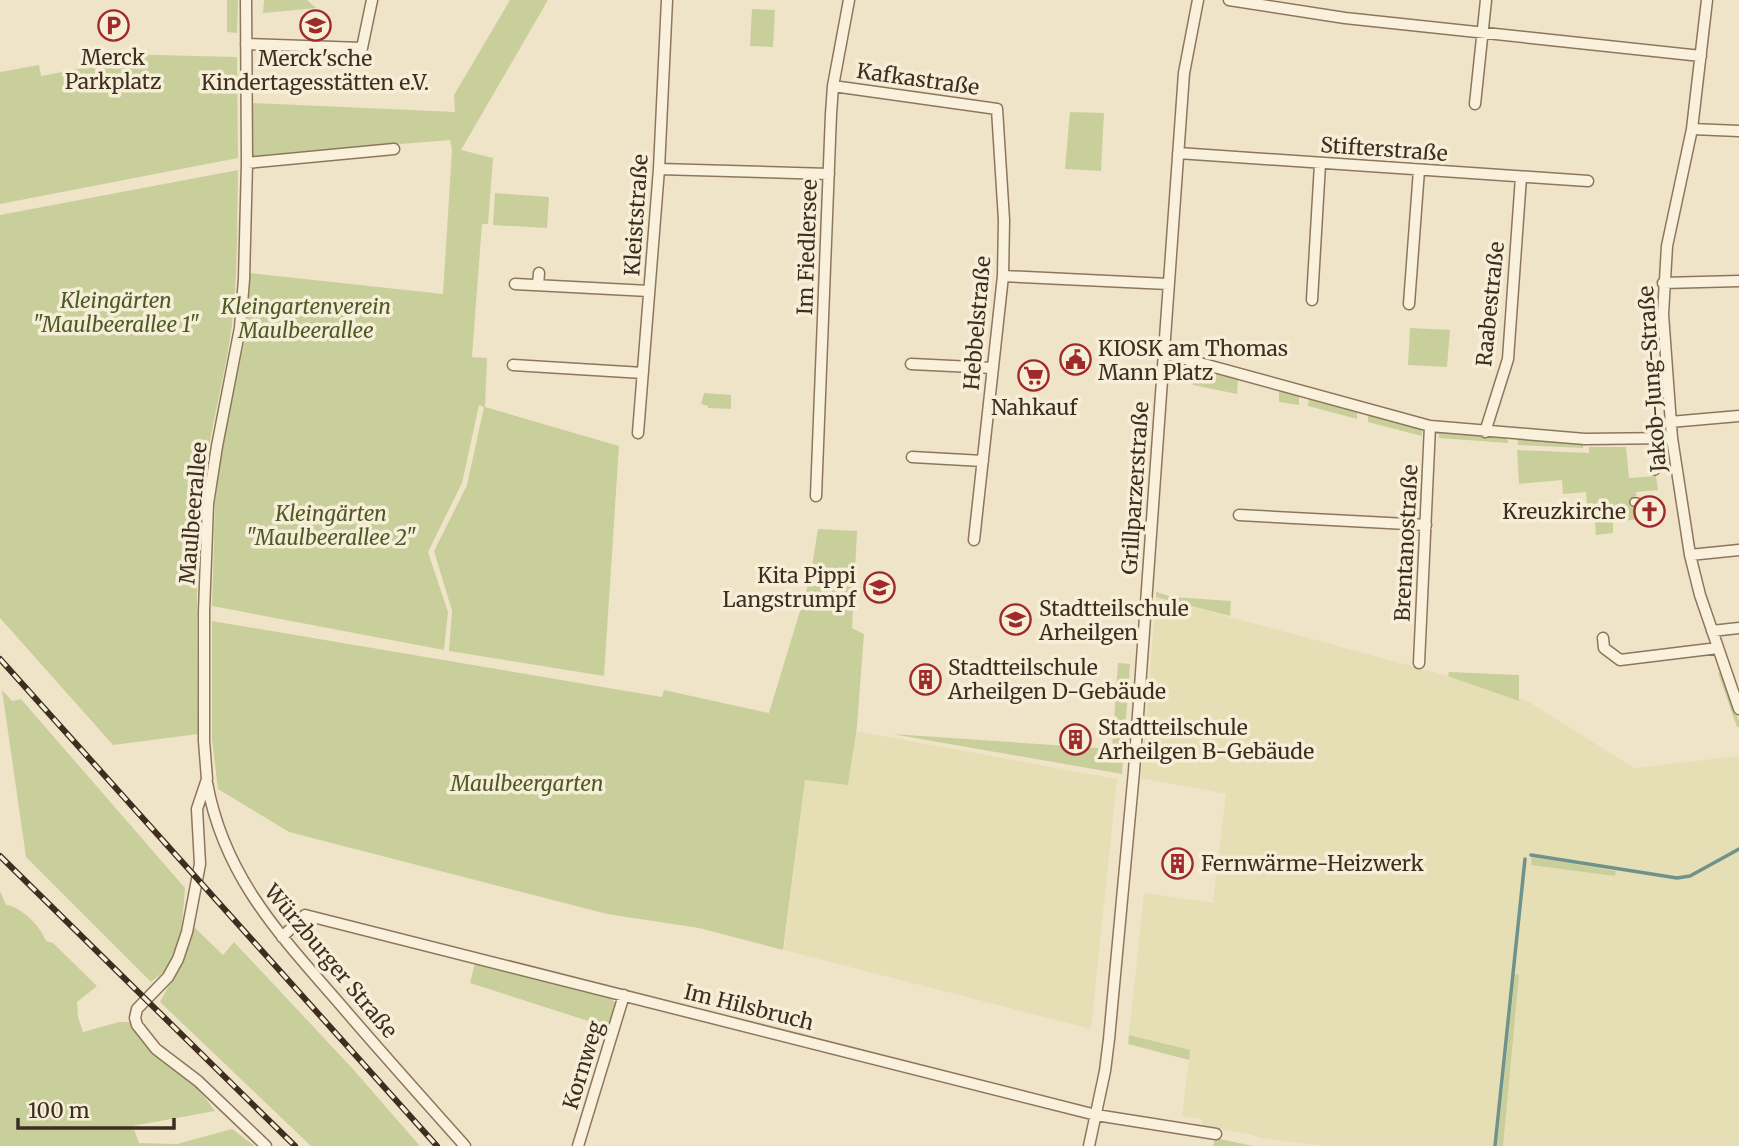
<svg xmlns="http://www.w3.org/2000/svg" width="1739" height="1146" font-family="Merriweather,serif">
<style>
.farmland{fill:#e6deb5}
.green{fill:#c9cf9b}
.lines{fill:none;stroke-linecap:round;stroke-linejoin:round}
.stream{stroke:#6f938a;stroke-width:3.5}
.pedestrian-casing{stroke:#8d765c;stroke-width:10}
.minor-casing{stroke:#8d765c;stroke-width:13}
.pedestrian{stroke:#faf1dc;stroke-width:7}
.minor{stroke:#faf1dc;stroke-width:10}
.rail-casing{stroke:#3d2e20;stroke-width:6}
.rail{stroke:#f7eed8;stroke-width:3.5;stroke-dasharray:10;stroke-linecap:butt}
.labels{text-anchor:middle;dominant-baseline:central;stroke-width:7;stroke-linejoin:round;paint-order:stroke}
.poi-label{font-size:21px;fill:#3d2e20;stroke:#f7eed8;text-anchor:start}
.street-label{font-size:21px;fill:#3d2e20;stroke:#f7eed8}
.park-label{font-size:21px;font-style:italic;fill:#4d5a26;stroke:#f7eed8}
</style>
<rect width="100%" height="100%" fill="#f0e4c8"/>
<path class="farmland" d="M 1156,597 L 1448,676 L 1529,702 L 1634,768 L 1739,756 L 1739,1146 L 1325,1146 L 1260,1138 L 1250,1134 L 1202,1126 L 1202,1119 L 1182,1116 L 1190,1051 L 1129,1035 L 1144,893 L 1213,903 L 1226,794 L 1141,778 Z
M 855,731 L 1117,779 L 1091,1029 L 784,950 L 805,780 L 848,785 Z"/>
<path class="green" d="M 227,0 L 238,0 L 237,33 L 227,32 Z
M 264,0 L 307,0 L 316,8 L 263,13 Z
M 510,0 L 548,0 L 461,150 L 493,158 L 488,224 L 482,224 L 472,357 L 487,358 L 485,407 L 619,446 L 604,676 L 449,651 L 452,611 L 434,551 L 467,485 L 484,407 L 479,405 L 462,483 L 428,552 L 448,612 L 444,650 L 212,606 L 215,504 L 222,447 L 247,329 L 250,273 L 443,294 L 452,150 L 450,140 L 253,156 L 253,103 L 455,112 L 454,95 Z
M 752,9 L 775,10 L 773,47 L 750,46 Z
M 118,54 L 237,57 L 238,158 L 0,204 L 0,72 L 39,65 L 41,76 L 118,61 Z
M 1070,112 L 1104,113 L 1101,171 L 1065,169 Z
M 238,170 C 237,222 238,274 232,325 C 224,385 206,443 201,504 C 195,580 197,657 198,734 L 113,745 L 0,618 L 0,215 Z
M 495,193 L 549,197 L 547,228 L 493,225 Z
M 1410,328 L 1450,330 L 1447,367 L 1408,365 Z
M 1187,367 L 1238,379 L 1237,394 L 1193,385 Z
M 1279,390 L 1299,395 L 1299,405 L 1279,402 Z
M 704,393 L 731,395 L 731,409 L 708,408 L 708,406 L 701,404 Z
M 1309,397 L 1357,410 L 1357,419 L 1308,406 Z
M 1368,414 L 1422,428 L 1422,436 L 1368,422 Z
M 1439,431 L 1507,438 L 1508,443 L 1439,438 Z
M 1517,438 L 1583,442 L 1583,448 L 1518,445 Z
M 1589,447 L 1626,447 L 1629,478 L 1656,476 L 1658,490 L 1636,492 L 1639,519 L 1613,522 L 1613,533 L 1596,535 L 1593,503 L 1587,504 L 1586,492 L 1563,494 L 1562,480 L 1519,484 L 1517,450 L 1589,453 Z
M 818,529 L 857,531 L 852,628 L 864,634 L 857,726 L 848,785 L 805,780 L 783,950 L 699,928 L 607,914 L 289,832 L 218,789 L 212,740 L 212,621 L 662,697 L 664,690 L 769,713 L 810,578 Z
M 1156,592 L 1172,597 L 1231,601 L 1230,616 L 1156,597 Z
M 1118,663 L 1130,664 L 1122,774 L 892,734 L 1112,749 Z
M 1449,672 L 1519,675 L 1519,701 L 1448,676 Z
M 1722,672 L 1739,721 L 1739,727 L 1737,727 L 1718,673 Z
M 2,690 L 12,701 L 21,699 L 185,888 C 183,911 182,949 167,968 C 163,974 156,977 151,982 L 26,857 Z
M 1532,857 L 1616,871 L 1615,876 L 1531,865 Z
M 0,891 L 6,905 C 22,907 41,927 46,941 L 53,943 L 97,986 L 77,1002 L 78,1017 L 83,1032 L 119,1022 L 130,1022 L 156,1056 L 181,1072 L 195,1084 L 215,1111 L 133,1126 L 139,1143 L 177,1144 L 232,1129 L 255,1146 L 0,1146 Z
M 192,925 L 223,955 L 234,942 L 352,1068 L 420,1146 L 311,1146 L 160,1002 L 177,970 Z
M 475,963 L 611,998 L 617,1005 L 610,1028 L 470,983 Z
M 1515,974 L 1519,975 L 1503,1146 L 1497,1146 Z
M 1129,1035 L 1190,1050 L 1189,1060 L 1128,1044 Z
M 1215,1138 L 1253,1146 L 1213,1146 Z"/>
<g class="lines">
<path class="stream" d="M 1531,855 L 1677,878 L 1690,876 L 1739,849
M 1495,1146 L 1525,859"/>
<defs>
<path id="pedestrian" d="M 1654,471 L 1655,471
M 1634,502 L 1637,502"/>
<path id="minor" d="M 246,0 L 247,163 L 244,279 L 240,328 L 217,446 L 208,504 L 204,612 L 204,741 L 207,779 L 197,809 L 200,864 L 187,932 L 178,959 L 168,977 L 137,1009 L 135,1018 L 137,1025 L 156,1049 L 198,1081 L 266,1146
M 1229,0 L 1345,18 L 1701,56
M 1707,0 L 1692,129 L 1667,246 L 1663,314 L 1672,438 L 1690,555 L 1700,595 L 1739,709
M 246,44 L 362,48 L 372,0
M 833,86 L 997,109 L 1004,220 L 1003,276 L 974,540
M 1475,104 L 1486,0
M 1692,129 L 1739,131
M 1178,153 L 1588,181
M 247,163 L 394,149
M 659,169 L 829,174
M 1003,276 L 1168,284
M 1663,283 L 1739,281
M 515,284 L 649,291
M 538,285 L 539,273
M 1312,300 L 1320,164
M 1409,304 L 1419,170
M 1163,353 L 1430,426 L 1585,439 L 1672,438
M 911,364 L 993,368
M 513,365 L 643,373
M 1670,422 L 1739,416
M 1485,432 L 1508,359 L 1521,177
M 638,433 L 659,169 L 667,0
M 912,457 L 983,461
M 816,496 L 831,114 L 833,86 L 849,0
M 1239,515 L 1426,525
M 1690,555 L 1739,550
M 1712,631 L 1739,628
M 1603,638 L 1604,648 L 1620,660 L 1718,648
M 1419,663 L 1430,426
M 207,783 C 224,876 278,933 339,1003 C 380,1051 423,1099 465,1146
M 282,937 L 305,915 L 1096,1115 L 1216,1134
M 578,1146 L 624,995
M 1089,1146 L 1105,1071 L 1109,1039 L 1134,771 L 1184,73 L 1198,0"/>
</defs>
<use href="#pedestrian" class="pedestrian-casing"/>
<use href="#minor" class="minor-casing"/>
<use href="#pedestrian" class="pedestrian"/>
<use href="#minor" class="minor"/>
<defs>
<path id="rail" d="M 0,659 L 437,1146
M 0,856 L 295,1146"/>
</defs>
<use href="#rail" class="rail-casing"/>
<use href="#rail" class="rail"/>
</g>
<defs>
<symbol id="parking-ring" viewBox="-11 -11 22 22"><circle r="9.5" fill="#f7eed8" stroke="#9e2a2b" stroke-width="1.5"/><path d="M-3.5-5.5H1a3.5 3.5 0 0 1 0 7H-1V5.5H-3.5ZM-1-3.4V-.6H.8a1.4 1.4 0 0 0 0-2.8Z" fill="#9e2a2b"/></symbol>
<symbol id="school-ring" viewBox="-11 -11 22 22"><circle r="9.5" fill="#f7eed8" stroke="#9e2a2b" stroke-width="1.5"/><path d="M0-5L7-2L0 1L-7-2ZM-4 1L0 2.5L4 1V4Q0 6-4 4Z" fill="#9e2a2b"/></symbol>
<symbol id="civic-ring" viewBox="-11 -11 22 22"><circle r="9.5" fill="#f7eed8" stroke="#9e2a2b" stroke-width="1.5"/><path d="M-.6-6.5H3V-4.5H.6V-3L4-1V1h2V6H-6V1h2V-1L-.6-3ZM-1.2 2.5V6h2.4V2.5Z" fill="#9e2a2b"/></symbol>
<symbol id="supermarket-ring" viewBox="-11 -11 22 22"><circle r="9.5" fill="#f7eed8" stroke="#9e2a2b" stroke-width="1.5"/><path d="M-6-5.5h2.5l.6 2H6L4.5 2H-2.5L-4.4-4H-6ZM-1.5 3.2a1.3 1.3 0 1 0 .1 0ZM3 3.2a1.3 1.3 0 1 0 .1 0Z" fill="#9e2a2b"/></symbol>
<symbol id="church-ring" viewBox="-11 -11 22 22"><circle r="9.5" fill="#f7eed8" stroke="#9e2a2b" stroke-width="1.5"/><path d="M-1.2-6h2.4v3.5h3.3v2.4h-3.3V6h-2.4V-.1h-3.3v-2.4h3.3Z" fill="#9e2a2b"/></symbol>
<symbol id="building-ring" viewBox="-11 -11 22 22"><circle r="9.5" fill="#f7eed8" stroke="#9e2a2b" stroke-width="1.5"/><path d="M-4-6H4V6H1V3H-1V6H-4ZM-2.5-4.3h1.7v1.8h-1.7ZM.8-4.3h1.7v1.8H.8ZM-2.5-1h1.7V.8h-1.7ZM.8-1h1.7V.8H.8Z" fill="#9e2a2b"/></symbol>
</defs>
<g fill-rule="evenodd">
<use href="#parking-ring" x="96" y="8" width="35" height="35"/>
<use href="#school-ring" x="298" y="8" width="35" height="35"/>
<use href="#civic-ring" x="1058" y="342" width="35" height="35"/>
<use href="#supermarket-ring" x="1016" y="358" width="35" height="35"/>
<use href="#church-ring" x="1632" y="494" width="35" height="35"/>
<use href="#school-ring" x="862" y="570" width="35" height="35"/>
<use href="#school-ring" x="998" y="602" width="35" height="35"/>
<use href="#building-ring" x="908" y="662" width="35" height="35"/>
<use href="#building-ring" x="1058" y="722" width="35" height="35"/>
<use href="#building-ring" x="1160" y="846" width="35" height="35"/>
</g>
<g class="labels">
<g class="poi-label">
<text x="113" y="57" text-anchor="middle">Merck<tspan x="113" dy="24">Parkplatz</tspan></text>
<text x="315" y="58" text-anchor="middle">Merck'sche<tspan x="315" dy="24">Kindertagesstätten e.V.</tspan></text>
<text x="1098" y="348">KIOSK am Thomas<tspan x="1098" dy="24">Mann Platz</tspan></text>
<text x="1034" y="407" text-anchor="middle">Nahkauf</text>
<text x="1626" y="511" text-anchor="end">Kreuzkirche</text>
<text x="856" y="575" text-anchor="end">Kita Pippi<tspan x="856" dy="24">Langstrumpf</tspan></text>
<text x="1039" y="608">Stadtteilschule<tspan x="1039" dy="24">Arheilgen</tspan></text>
<text x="948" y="667">Stadtteilschule<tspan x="948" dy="24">Arheilgen D-Gebäude</tspan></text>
<text x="1098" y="727">Stadtteilschule<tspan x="1098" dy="24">Arheilgen B-Gebäude</tspan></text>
<text x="1201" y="863">Fernwärme-Heizwerk</text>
</g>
<g class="street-label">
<text transform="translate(918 79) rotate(8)">Kafkastraße</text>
<text transform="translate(1384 149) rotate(4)">Stifterstraße</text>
<text transform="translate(636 215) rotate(-86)">Kleiststraße</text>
<text transform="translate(807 247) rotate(-88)">Im Fiedlersee</text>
<text transform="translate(1490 304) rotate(-84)">Raabestraße</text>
<text transform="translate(977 323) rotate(-85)">Hebbelstraße</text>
<text transform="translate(1652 379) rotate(-94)">Jakob-Jung-Straße</text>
<text transform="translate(1135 488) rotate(-86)">Grillparzerstraße</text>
<text transform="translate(193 513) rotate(-85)">Maulbeerallee</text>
<text transform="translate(1406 543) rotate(-87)">Brentanostraße</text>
<text transform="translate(331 961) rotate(50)">Würzburger Straße</text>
<text transform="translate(749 1007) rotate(14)">Im Hilsbruch</text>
<text transform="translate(583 1065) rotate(-73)">Kornweg</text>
</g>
<g class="park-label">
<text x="116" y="300">Kleingärten<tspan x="116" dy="24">"Maulbeerallee 1"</tspan></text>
<text x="306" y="306">Kleingartenverein<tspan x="306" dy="24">Maulbeerallee</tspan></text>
<text x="331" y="513">Kleingärten<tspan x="331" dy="24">"Maulbeerallee 2"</tspan></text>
<text x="527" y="783">Maulbeergarten</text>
</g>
</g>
<path d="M18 1118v10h156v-10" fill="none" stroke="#3d2e20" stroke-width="3.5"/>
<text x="28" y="1118" font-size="21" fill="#3d2e20" stroke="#f7eed8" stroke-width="5" paint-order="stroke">100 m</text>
</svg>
